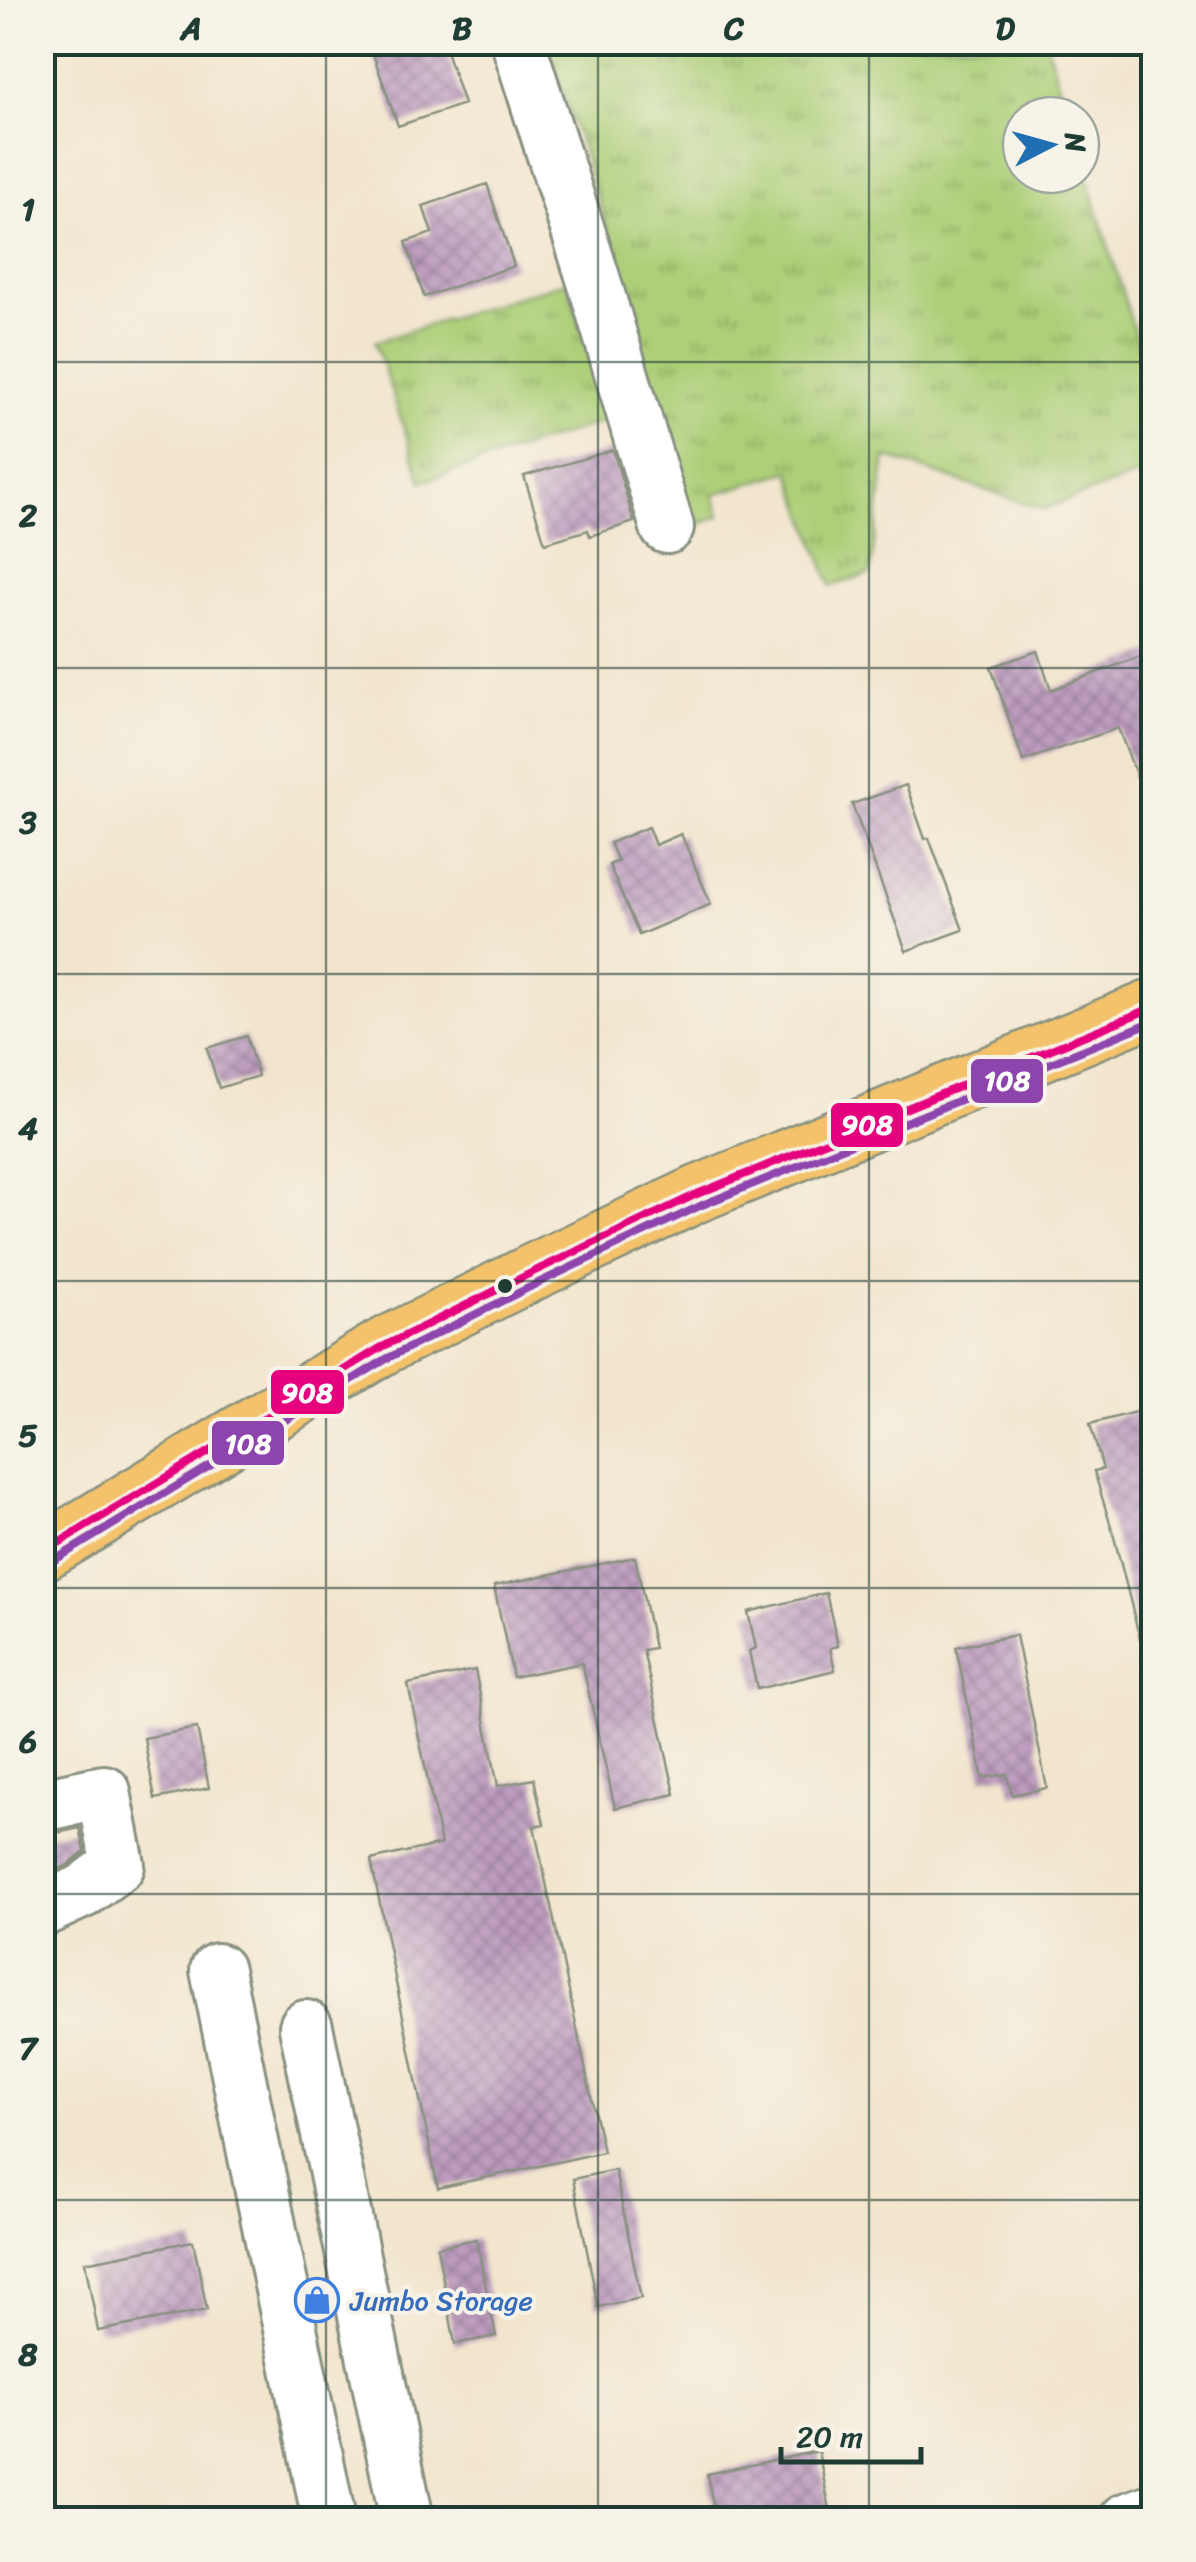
<svg xmlns="http://www.w3.org/2000/svg" width="1196" height="2562" font-family="Sriracha,sans-serif">
<style>
.grass{fill:url(#grass-tufts);stroke:#668656;stroke-width:2.5}
.building{fill:url(#building-cross-hatch)}
.lines{fill:none;stroke-linecap:round;stroke-linejoin:round}
.minor-casing{stroke:#889180;stroke-width:58}
.major-casing{stroke:#889180;stroke-width:60}
.minor{stroke:#fff;stroke-width:52}
.major{stroke:#f3c26a;stroke-width:55}
.bus-1-casing{stroke:#f7f3e8;stroke-width:15}
.bus-2-casing{stroke:#f7f3e8;stroke-width:15}
.bus-1{stroke:#e5007d;stroke-width:8}
.bus-2{stroke:#8e44ad;stroke-width:8}
.grid{fill:none;stroke:#1f3d34;stroke-width:2.5;stroke-opacity:0.55}
.bus-dot{fill:#1f3d34;stroke:#f7f3e8;stroke-width:4}
.labels{text-anchor:middle;dominant-baseline:central;stroke-width:8;stroke-linejoin:round;paint-order:stroke}
.shop-label{font-size:28px;fill:#366cbe;stroke:#f7f3e8;text-anchor:start}
.line-badge{stroke:#f7f3e8;stroke-width:4}
.badge-label{font-size:28px;text-anchor:middle;font-weight:bold;fill:#fff}
.neatline{fill:none;stroke:#1f3d34;stroke-width:4}
.grid-label{font-size:32px;text-anchor:middle;font-weight:bold;fill:#1f3d34}
</style>
<defs>
<pattern id="grass-tufts" width="24" height="20" patternUnits="userSpaceOnUse" patternTransform="scale(2.5)"><rect width="24" height="20" fill="#adcf78"/><path d="M3 7l-1-3M5 7V3M7 7l1-3M15 17l-1-3M17 17v-4M19 17l1-3" fill="none" stroke="#8ca963"/></pattern>
<pattern id="building-cross-hatch" width="8" height="8" patternUnits="userSpaceOnUse" patternTransform="scale(2.5)"><rect width="8" height="8" fill="#be9cc0"/><path d="M0 0l8 8M0 8l8-8" fill="none" stroke="#9a809d"/></pattern>
</defs>
<rect width="100%" height="100%" fill="#f7f3e8"/>
<filter id="ink" filterUnits="userSpaceOnUse"><feTurbulence type="fractalNoise" baseFrequency=".01" numOctaves="2"/><feDisplacementMap in="SourceGraphic" scale="20" xChannelSelector="R" yChannelSelector="G"/><feConvolveMatrix kernelMatrix="1 2 1 2 8 2 1 2 1" color-interpolation-filters="sRGB"/></filter>
<filter id="wash" filterUnits="userSpaceOnUse"><feTurbulence type="fractalNoise" baseFrequency=".0048" numOctaves="4" result="noise"/><feDisplacementMap in="SourceGraphic" scale="40" xChannelSelector="R" yChannelSelector="G"/><feGaussianBlur stdDeviation="2.25" result="paint"/><feColorMatrix in="noise" values="0 0 0 0 0 0 0 0 0 0 0 0 0 0 0 0 0 1.4 0 .05"/><feComposite in="paint" operator="in"/></filter>
<g filter="url(#wash)">
<rect width="100%" height="100%" fill="#f2e5cd"/>
<path class="grass" d="M 547,43 L 1046,43 L 1068,115 L 1021,115 L 1021,175 L 1081,175 L 1081,157 L 1153,393 L 1153,470 L 1043,509 L 886,457 L 870,574 L 831,586 L 790,471 L 714,494 L 720,516 L 686,529 L 610,302 L 629,294 Z
M 567,281 L 610,419 L 422,482 L 375,342 Z"/>
<g id="blocks">
<path class="building" d="M 380,42 L 443,42 L 464,104 L 398,126 L 373,54 L 382,50 Z
M 487,184 L 514,266 L 424,297 L 406,242 L 432,233 L 423,206 Z
M 613,450 L 634,522 L 590,536 L 588,530 L 545,543 L 524,476 Z
M 1038,651 L 1051,690 L 1154,651 L 1154,812 L 1151,813 L 1118,728 L 1023,761 L 991,667 Z
M 906,785 L 925,839 L 929,838 L 963,930 L 906,951 L 852,804 Z
M 648,827 L 655,845 L 681,834 L 711,904 L 639,935 L 609,865 L 618,861 L 610,843 Z
M 246,1036 L 258,1076 L 219,1088 L 207,1048 Z
M 1143,1410 L 1154,1452 L 1154,1637 L 1140,1639 L 1113,1533 L 1094,1471 L 1103,1469 L 1090,1424 Z
M 635,1557 L 654,1648 L 643,1650 L 675,1794 L 615,1808 L 582,1663 L 513,1677 L 494,1586 Z
M 826,1593 L 838,1646 L 830,1648 L 835,1670 L 757,1689 L 749,1651 L 756,1648 L 748,1612 Z
M 1016,1635 L 1047,1788 L 1012,1795 L 1007,1774 L 983,1778 L 956,1647 Z
M 475,1670 L 498,1786 L 534,1779 L 544,1824 L 534,1826 L 603,2152 L 438,2188 L 371,1860 L 441,1844 L 408,1684 Z
M 197,1728 L 209,1788 L 155,1799 L 144,1738 Z
M 80,1828 L 85,1852 L 68,1865 L 42,1877 L 42,1836 Z
M 615,2170 L 641,2298 L 598,2307 L 573,2179 Z
M 476,2239 L 496,2336 L 455,2344 L 437,2247 Z
M 193,2241 L 207,2310 L 98,2331 L 85,2262 Z
M 818,2451 L 832,2520 L 716,2520 L 707,2474 Z"/>
</g>
</g>
<g filter="url(#ink)">
<use href="#blocks" fill-opacity="0" stroke="#889180" stroke-width="2.5"/>
<g class="lines">
<defs>
<path id="minor" d="M 518,42 L 594,281 L 667,527
M 42,1805 L 104,1792 L 118,1865 L 83,1891 L 42,1910
M 217,1970 L 329,2520
M 306,2027 L 407,2520
M 1126,2520 L 1154,2510"/>
<path id="major" d="M 42,1553 L 382,1347 L 535,1271 L 697,1194 L 1154,1007"/>
</defs>
<use href="#minor" class="minor-casing"/>
<use href="#major" class="major-casing"/>
<use href="#minor" class="minor"/>
<use href="#major" class="major"/>
<defs>
<path id="bus-1" d="M 42,1553 L 382,1347 L 535,1271 L 697,1194 L 1154,1007"/>
<path id="bus-2" d="M 48,1564 L 388,1358 L 540,1282 L 702,1205 L 1154,1021"/>
</defs>
<use href="#bus-1" class="bus-1-casing"/>
<use href="#bus-2" class="bus-2-casing"/>
<use href="#bus-1" class="bus-1"/>
<use href="#bus-2" class="bus-2"/>
</g>
</g>
<path class="grid" d="M 326,42 L 326,2520M 598,42 L 598,2520M 869,42 L 869,2520M 42,362 L 1154,362M 42,668 L 1154,668M 42,974 L 1154,974M 42,1281 L 1154,1281M 42,1588 L 1154,1588M 42,1894 L 1154,1894M 42,2200 L 1154,2200"/>
<defs>
<symbol id="shop-ring" viewBox="-11 -11 22 22"><circle r="9.5" fill="#f7f3e8" stroke="#3f7fe0" stroke-width="1.5"/><path d="M-5-2.5h2.3a2.7 3.5 0 0 1 5.4 0H5L5.5 6h-11ZM-1.5-2.5h3a1.5 2.3 0 0 0-3 0Z" fill="#3f7fe0"/></symbol>
</defs>
<g fill-rule="evenodd">
<use href="#shop-ring" x="292" y="2275" width="50" height="50"/>
</g>
<circle class="bus-dot" cx="505" cy="1286" r="9"/>
<g class="labels">
<g class="shop-label">
<text x="350" y="2300">Jumbo Storage</text>
</g>
</g>
<g class="line-badge">
<rect x="969" y="1057" width="76" height="48" rx="10" fill="#8e44ad"/>
<rect x="829" y="1101" width="76" height="48" rx="10" fill="#e5007d"/>
<rect x="269" y="1368" width="77" height="48" rx="10" fill="#e5007d"/>
<rect x="210" y="1419" width="76" height="48" rx="10" fill="#8e44ad"/>
</g>
<g class="badge-label">
<text x="1007" y="1090">108</text>
<text x="867" y="1134">908</text>
<text x="307" y="1402">908</text>
<text x="248" y="1453">108</text>
</g>
<rect width="1196" height="2562" fill="none" stroke="#f7f3e8" stroke-width="110"/>
<g transform="translate(1051 145) rotate(84)"><circle r="48" fill="#f7f3e8" stroke="#a1aaa0" stroke-width="2.5"/>
<path d="M0-8L18 38L0 25L-18 38Z" fill="#1f6fb2"/>
<text y="-15" font-size="28" font-weight="bold" text-anchor="middle" fill="#1f3d34">N</text>
</g>
<path d="M781 2447v15h140v-15" fill="none" stroke="#1f3d34" stroke-width="5"/>
<text x="796" y="2447" font-size="30" fill="#1f3d34" stroke="#f7f3e8" stroke-width="8" paint-order="stroke">20 m</text>
<rect x="55" y="55" width="1086" height="2452" class="neatline"/>
<g class="grid-label">
<text x="191" y="39">A</text>
<text x="462" y="39">B</text>
<text x="734" y="39">C</text>
<text x="1005" y="39">D</text>
<text x="28" y="220">1</text>
<text x="28" y="526">2</text>
<text x="28" y="833">3</text>
<text x="28" y="1139">4</text>
<text x="28" y="1446">5</text>
<text x="28" y="1752">6</text>
<text x="28" y="2059">7</text>
<text x="28" y="2365">8</text>
</g>
</svg>
